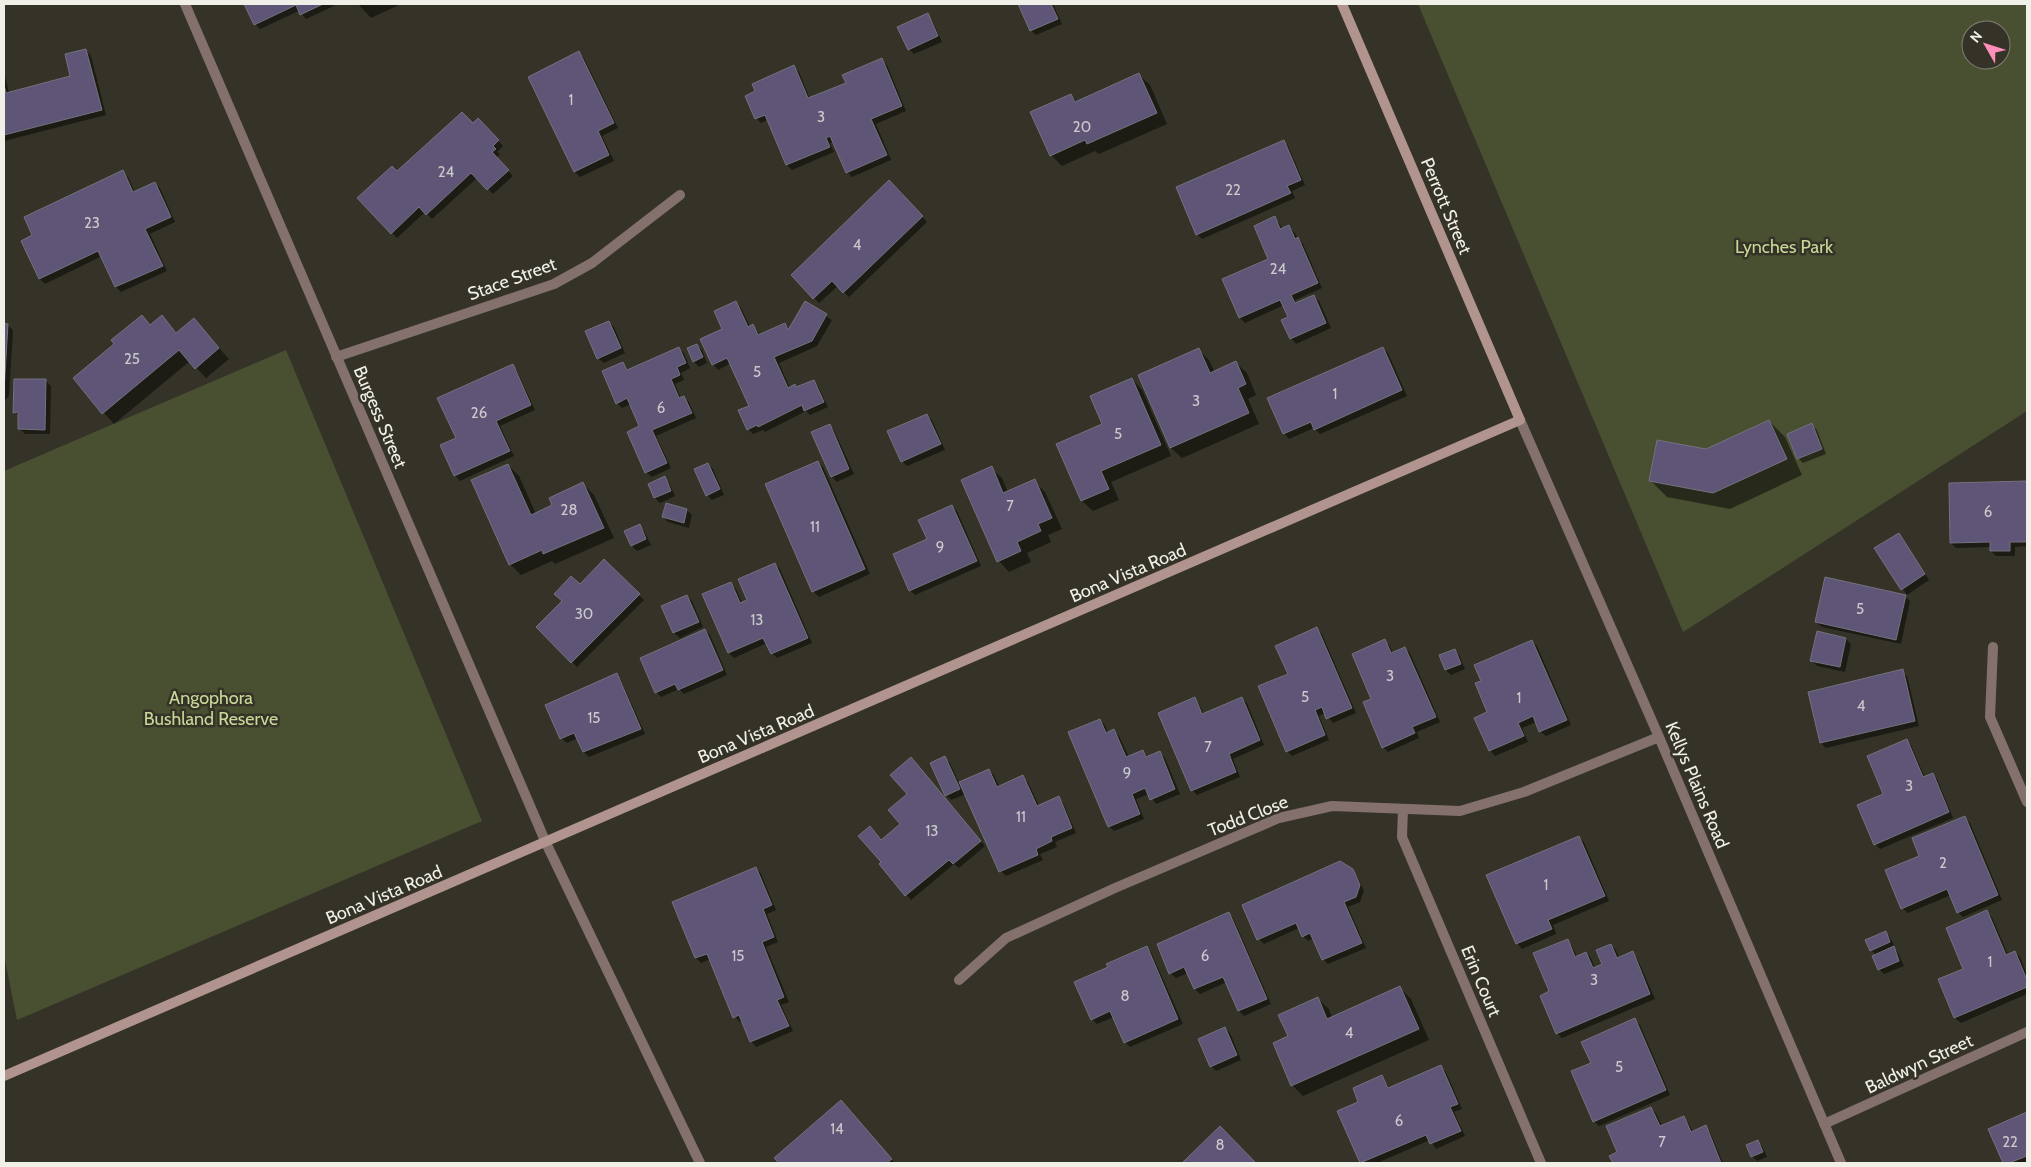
<svg xmlns="http://www.w3.org/2000/svg" width="2031" height="1167" font-family="Cabin,sans-serif">
<style>
.green{fill:#495031;fill-rule:evenodd}
.shadow{fill:#0007}
.building{fill:#5f5576;stroke:#75717e}
.lines{fill:none;stroke-linecap:round;stroke-linejoin:round}
.lane{stroke:#84716e;stroke-width:10}
.street{stroke:#84716e;stroke-width:10}
.secondary{stroke:#b2948f;stroke-width:10}
.labels{text-anchor:middle;dominant-baseline:central;stroke-width:5;stroke-linejoin:round;paint-order:stroke}
.number-label{font-size:15px;fill:#ccc9cc}
.street-label{font-size:18px;fill:#f1f0e8;stroke:#353327}
.park-label{font-size:18px;fill:#c9d798;stroke:#353327}
</style>
<rect width="100%" height="100%" fill="#353327"/>
<path class="green" d="M 1418,4 L 2027,4 L 2027,411 L 1683,632 ZM 1971,30 L 2001,30 L 2001,60 L 1971,60 Z
M 286,350 L 482,821 L 17,1020 L 4,955 L 4,471 Z"/>
<path class="shadow" d="M 246,4 L 338,4 L 306,19 L 299,11 L 260,29 L 255,24 Z
M 358,4 L 401,4 L 371,18 Z
M 1019,4 L 1053,4 L 1062,24 L 1036,35 L 1031,30 Z
M 927,14 L 932,20 L 942,42 L 914,54 L 909,49 Z
M 86,50 L 91,56 L 106,115 L 4,141 L 4,72 L 9,93 L 72,77 Z
M 579,53 L 584,58 L 618,128 L 602,136 L 614,161 L 580,177 L 575,172 Z
M 882,60 L 887,65 L 906,111 L 876,124 L 891,160 L 852,177 L 847,172 L 834,142 L 830,143 L 834,152 L 792,170 L 787,165 L 768,120 L 761,123 L 756,118 L 794,67 L 799,72 L 810,99 L 848,83 Z
M 1139,75 L 1150,85 L 1167,124 L 1099,154 L 1095,151 L 1062,166 L 1051,155 L 1071,95 L 1078,102 Z
M 478,120 L 503,146 L 497,152 L 500,154 L 496,158 L 513,176 L 493,194 L 477,178 L 432,219 L 425,212 L 397,238 L 359,198 Z
M 1283,141 L 1288,146 L 1305,185 L 1292,191 L 1295,198 L 1202,239 L 1197,234 Z
M 123,172 L 128,177 L 135,192 L 155,183 L 160,188 L 175,222 L 150,234 L 167,271 L 121,292 L 116,287 L 102,256 L 45,284 L 40,279 L 22,242 Z
M 889,182 L 927,222 L 849,297 L 838,286 L 819,303 L 792,275 Z
M 1275,218 L 1283,229 L 1289,226 L 1303,244 L 1322,288 L 1295,300 L 1297,304 L 1314,296 L 1319,301 L 1331,328 L 1296,344 L 1291,338 L 1289,318 L 1284,305 L 1245,323 L 1240,318 L 1223,280 L 1270,260 Z
M 736,303 L 741,308 L 750,327 L 753,326 L 760,335 L 784,324 L 790,330 L 806,303 L 832,320 L 817,346 L 779,363 L 790,388 L 795,386 L 797,388 L 813,381 L 818,386 L 828,407 L 810,415 L 806,411 L 765,432 L 763,430 L 753,434 L 748,429 L 750,406 L 731,363 L 718,370 L 713,364 L 724,329 Z
M 162,317 L 177,333 L 194,320 L 229,359 L 206,378 L 190,361 L 114,424 L 74,379 Z
M 609,322 L 614,327 L 625,353 L 604,363 L 598,358 Z
M 4,325 L 8,325 L 13,330 L 9,396 L 4,401 Z
M 697,345 L 702,350 L 707,363 L 699,367 L 694,362 L 688,349 Z
M 678,348 L 684,353 L 690,368 L 681,373 L 684,380 L 675,384 L 681,399 L 684,397 L 689,402 L 696,418 L 656,436 L 671,468 L 652,477 L 646,472 L 641,427 L 631,404 L 622,408 L 617,403 L 623,363 L 629,370 Z
M 1383,348 L 1388,353 L 1407,396 L 1320,434 L 1314,428 L 1289,439 L 1284,433 Z
M 1199,350 L 1209,360 L 1215,373 L 1236,363 L 1247,373 L 1256,395 L 1248,399 L 1259,424 L 1182,458 L 1171,448 L 1139,376 Z
M 512,365 L 517,371 L 535,410 L 500,426 L 514,456 L 460,481 L 455,475 L 457,439 Z
M 1132,379 L 1142,390 L 1171,456 L 1111,482 L 1119,500 L 1093,511 L 1082,501 L 1058,445 L 1104,425 Z
M 46,381 L 51,386 L 50,434 L 25,434 L 20,429 L 20,417 L 15,412 Z
M 927,415 L 932,420 L 945,450 L 907,466 L 902,461 Z
M 1769,421 L 1785,437 L 1802,475 L 1730,509 L 1667,497 L 1651,481 L 1706,451 Z
M 829,425 L 834,430 L 854,474 L 837,482 L 832,477 L 813,433 Z
M 1812,425 L 1817,430 L 1826,454 L 1803,463 L 1798,458 Z
M 818,462 L 823,467 L 870,574 L 819,597 L 814,592 L 767,485 Z
M 708,464 L 713,469 L 724,495 L 712,500 L 707,495 Z
M 508,465 L 519,476 L 536,514 L 553,506 L 583,484 L 594,495 L 614,538 L 555,564 L 552,561 L 521,575 L 510,564 Z
M 991,468 L 1002,478 L 1008,493 L 1034,481 L 1045,492 L 1062,529 L 1048,535 L 1051,542 L 1027,553 L 1031,562 L 1009,572 L 999,561 Z
M 664,478 L 669,483 L 675,496 L 660,503 L 655,498 L 649,485 Z
M 2027,483 L 2027,546 L 2015,547 L 2015,556 L 1996,556 L 1991,551 L 1991,547 L 1956,548 L 1951,543 L 1951,484 Z
M 667,504 L 687,510 L 692,515 L 689,528 L 668,522 L 663,517 Z
M 952,506 L 957,511 L 981,566 L 915,595 L 910,590 Z
M 639,525 L 644,531 L 651,545 L 637,551 L 632,546 L 626,532 Z
M 1898,534 L 1929,580 L 1907,595 L 1876,549 Z
M 604,561 L 644,600 L 577,667 L 538,627 Z
M 775,564 L 780,569 L 812,643 L 777,658 L 772,653 L 767,643 L 734,658 L 729,653 L 704,595 L 730,584 L 736,589 L 742,603 L 749,600 Z
M 687,596 L 692,601 L 703,627 L 680,638 L 674,633 L 663,606 Z
M 1905,596 L 1910,601 L 1901,644 L 1822,627 L 1816,622 Z
M 1317,629 L 1322,634 L 1356,713 L 1333,723 L 1325,713 L 1319,716 L 1329,740 L 1292,756 L 1287,751 L 1289,675 Z
M 705,630 L 710,635 L 727,675 L 684,694 L 679,689 L 661,697 L 656,692 Z
M 1846,639 L 1851,644 L 1845,672 L 1817,666 L 1812,661 Z
M 1385,641 L 1390,646 L 1393,654 L 1405,648 L 1410,653 L 1440,722 L 1417,732 L 1419,738 L 1388,752 L 1383,747 L 1373,700 Z
M 1532,641 L 1537,646 L 1571,725 L 1546,736 L 1540,731 L 1536,722 L 1522,728 L 1528,742 L 1495,756 L 1490,750 L 1489,713 Z
M 1454,650 L 1459,655 L 1465,669 L 1451,675 L 1446,670 L 1441,656 Z
M 1902,671 L 1907,676 L 1919,726 L 1826,748 L 1821,743 L 1810,693 Z
M 616,675 L 621,680 L 645,734 L 589,757 L 584,752 L 578,738 L 567,743 L 561,738 Z
M 1242,698 L 1247,703 L 1264,745 L 1233,759 L 1240,777 L 1197,795 L 1192,790 L 1194,699 L 1199,704 L 1204,714 Z
M 1100,720 L 1105,725 L 1108,733 L 1114,731 L 1119,736 L 1129,757 L 1143,751 L 1148,757 L 1160,753 L 1165,758 L 1180,794 L 1156,804 L 1149,794 L 1136,799 L 1144,819 L 1114,831 L 1109,826 Z
M 1906,740 L 1911,745 L 1925,778 L 1932,774 L 1937,779 L 1953,818 L 1880,849 L 1875,844 L 1884,795 Z
M 945,758 L 950,763 L 959,783 L 989,770 L 994,775 L 999,787 L 1023,777 L 1028,782 L 1039,806 L 1058,798 L 1063,803 L 1076,833 L 1055,842 L 1057,847 L 1040,854 L 1043,860 L 1006,876 L 1001,871 L 966,794 L 951,800 L 946,795 Z
M 916,764 L 985,846 L 959,868 L 954,864 L 911,900 L 880,864 L 883,862 L 882,841 L 902,824 Z
M 1965,818 L 1970,823 L 2002,900 L 1963,917 L 1958,912 L 1951,895 L 1908,913 L 1902,908 L 1921,857 Z
M 1579,837 L 1584,842 L 1609,901 L 1553,925 L 1556,934 L 1522,949 L 1517,943 Z
M 756,868 L 761,874 L 776,910 L 767,914 L 778,942 L 766,947 L 789,1002 L 781,1005 L 793,1031 L 756,1047 L 751,1041 L 743,1021 L 740,1022 L 735,1017 L 711,959 L 701,963 L 696,958 Z
M 1352,870 L 1357,876 L 1364,891 L 1360,902 L 1348,907 L 1366,948 L 1328,964 L 1323,959 L 1314,938 L 1308,941 L 1303,936 L 1299,928 L 1264,944 L 1259,939 Z
M 1987,912 L 1992,917 L 2008,955 L 2015,952 L 2020,957 L 2027,975 L 2027,994 L 1961,1023 L 1955,1018 L 1939,980 L 1965,970 Z
M 1228,913 L 1233,918 L 1271,1004 L 1244,1016 L 1239,1011 L 1227,982 L 1200,994 L 1195,989 L 1188,973 L 1176,978 L 1170,973 Z
M 1885,932 L 1890,938 L 1895,947 L 1893,948 L 1898,953 L 1904,966 L 1884,974 L 1879,969 L 1877,955 L 1871,950 Z
M 1567,940 L 1572,946 L 1577,957 L 1586,953 L 1591,958 L 1595,969 L 1604,965 L 1611,945 L 1616,950 L 1619,958 L 1632,953 L 1637,958 L 1655,999 L 1562,1038 L 1557,1033 L 1551,992 Z
M 1146,947 L 1151,952 L 1183,1024 L 1130,1047 L 1125,1042 L 1114,1017 L 1097,1024 L 1092,1019 L 1109,967 Z
M 1400,988 L 1411,999 L 1429,1040 L 1303,1096 L 1292,1085 L 1290,1037 L 1318,999 L 1329,1009 L 1332,1018 Z
M 1635,1020 L 1640,1025 L 1670,1095 L 1599,1126 L 1594,1121 Z
M 1225,1028 L 1230,1033 L 1241,1060 L 1216,1071 L 1211,1066 Z
M 1440,1066 L 1446,1072 L 1462,1109 L 1454,1112 L 1465,1136 L 1436,1149 L 1430,1140 L 1377,1163 L 1361,1163 L 1339,1111 L 1360,1102 L 1382,1076 L 1390,1088 Z
M 846,1106 L 895,1163 L 781,1163 L 776,1158 Z
M 1651,1108 L 1656,1113 L 1662,1126 L 1683,1117 L 1688,1122 L 1693,1132 L 1705,1127 L 1710,1132 L 1723,1163 L 1614,1163 L 1611,1156 L 1619,1153 Z
M 2027,1114 L 2027,1163 L 2004,1163 L 1990,1130 Z
M 1220,1128 L 1255,1163 L 1184,1163 Z
M 1757,1141 L 1762,1146 L 1767,1157 L 1757,1161 L 1752,1156 Z"/>
<path class="building" d="M 244,4 L 323,4 L 300,15 L 296,5 L 254,25 Z
M 1018,4 L 1051,4 L 1058,19 L 1030,31 Z
M 928,13 L 938,36 L 908,50 L 897,27 Z
M 86,49 L 102,110 L 4,135 L 4,85 L 6,93 L 70,76 L 65,54 Z
M 579,51 L 614,123 L 598,131 L 609,155 L 574,172 L 528,77 Z
M 882,58 L 902,106 L 871,119 L 887,155 L 846,173 L 830,136 L 826,138 L 830,147 L 786,165 L 765,115 L 755,119 L 745,96 L 755,91 L 752,84 L 794,65 L 808,98 L 846,83 L 842,75 Z
M 1139,73 L 1157,113 L 1087,144 L 1085,140 L 1050,156 L 1030,112 L 1071,94 L 1075,102 Z
M 462,112 L 473,123 L 478,118 L 499,140 L 493,146 L 496,149 L 492,152 L 509,170 L 487,190 L 471,173 L 426,215 L 419,207 L 391,234 L 357,198 L 392,166 L 397,171 Z
M 1284,140 L 1301,180 L 1287,186 L 1291,193 L 1196,235 L 1176,187 Z
M 123,170 L 133,192 L 155,182 L 171,217 L 145,229 L 163,266 L 115,287 L 98,251 L 39,279 L 21,241 L 32,235 L 24,217 Z
M 889,180 L 923,216 L 843,293 L 832,281 L 813,299 L 791,275 Z
M 1275,216 L 1280,229 L 1289,225 L 1295,239 L 1298,237 L 1318,283 L 1291,295 L 1295,303 L 1314,295 L 1326,323 L 1290,339 L 1281,320 L 1288,317 L 1280,300 L 1239,318 L 1222,279 L 1268,259 L 1254,226 Z
M 736,301 L 748,327 L 753,324 L 758,335 L 785,323 L 788,330 L 805,301 L 827,314 L 812,341 L 774,357 L 788,388 L 795,384 L 796,387 L 814,380 L 824,402 L 804,411 L 802,405 L 758,427 L 757,425 L 747,430 L 738,410 L 749,406 L 727,358 L 712,365 L 700,339 L 722,329 L 714,311 Z
M 142,315 L 150,325 L 162,315 L 176,333 L 194,318 L 219,348 L 195,369 L 179,350 L 102,414 L 73,378 L 114,344 L 111,340 Z
M 609,321 L 621,348 L 597,359 L 585,331 Z
M 4,323 L 8,324 L 4,391 Z
M 697,344 L 703,357 L 693,362 L 687,348 Z
M 679,347 L 686,363 L 677,367 L 680,375 L 671,379 L 679,398 L 684,396 L 692,413 L 652,430 L 667,463 L 645,473 L 627,432 L 639,426 L 627,398 L 616,404 L 602,371 L 623,362 L 627,370 Z
M 1383,347 L 1402,390 L 1314,430 L 1311,422 L 1283,434 L 1267,398 Z
M 1199,348 L 1210,373 L 1236,361 L 1246,384 L 1238,388 L 1249,413 L 1170,448 L 1138,375 Z
M 513,364 L 531,405 L 496,421 L 510,451 L 454,476 L 440,445 L 456,438 L 437,398 Z
M 1132,378 L 1161,445 L 1101,471 L 1109,489 L 1081,501 L 1056,444 L 1102,424 L 1090,396 Z
M 14,379 L 46,379 L 45,430 L 18,429 L 18,412 L 13,413 Z
M 927,414 L 941,444 L 901,462 L 887,431 Z
M 1769,420 L 1787,459 L 1713,493 L 1649,481 L 1657,440 L 1706,449 Z
M 1812,423 L 1822,449 L 1797,459 L 1787,434 Z
M 830,424 L 849,469 L 831,477 L 811,432 Z
M 818,461 L 865,569 L 812,592 L 765,484 Z
M 708,463 L 720,489 L 706,496 L 694,469 Z
M 508,464 L 531,515 L 552,505 L 549,498 L 583,482 L 604,528 L 543,554 L 542,550 L 509,565 L 471,480 Z
M 992,466 L 1003,493 L 1035,479 L 1052,518 L 1038,524 L 1041,531 L 1017,542 L 1021,551 L 997,562 L 961,480 Z
M 665,476 L 671,491 L 654,498 L 648,484 Z
M 2027,481 L 2027,542 L 2010,542 L 2010,551 L 1990,551 L 1990,542 L 1950,543 L 1949,483 Z
M 666,503 L 687,509 L 684,523 L 662,517 Z
M 952,505 L 977,561 L 909,591 L 893,554 L 927,539 L 918,520 Z
M 640,524 L 646,539 L 631,546 L 624,531 Z
M 1899,533 L 1925,574 L 1901,590 L 1874,548 Z
M 604,559 L 640,594 L 571,663 L 536,627 L 562,601 L 554,594 L 571,576 L 580,584 Z
M 775,563 L 808,638 L 771,654 L 763,638 L 728,653 L 702,594 L 731,582 L 740,603 L 747,600 L 738,579 Z
M 1825,577 L 1906,595 L 1896,640 L 1815,622 Z
M 687,595 L 699,622 L 673,633 L 661,606 Z
M 1317,627 L 1352,708 L 1326,719 L 1322,707 L 1315,710 L 1325,735 L 1286,752 L 1258,686 L 1288,674 L 1275,646 Z
M 705,629 L 723,670 L 678,690 L 675,684 L 655,693 L 640,658 Z
M 1817,631 L 1846,638 L 1840,667 L 1810,661 Z
M 1385,639 L 1391,653 L 1405,647 L 1436,717 L 1412,727 L 1415,733 L 1382,748 L 1363,702 L 1371,699 L 1352,654 Z
M 1532,640 L 1567,720 L 1539,732 L 1533,716 L 1518,723 L 1524,736 L 1489,751 L 1474,718 L 1487,712 L 1475,683 L 1481,681 L 1474,665 Z
M 1455,649 L 1461,664 L 1445,670 L 1439,655 Z
M 1903,669 L 1915,721 L 1820,743 L 1808,692 Z
M 617,673 L 641,729 L 583,752 L 574,733 L 560,739 L 545,705 Z
M 1195,697 L 1202,714 L 1242,697 L 1260,740 L 1229,754 L 1236,772 L 1191,791 L 1158,713 Z
M 1100,719 L 1106,733 L 1114,729 L 1126,757 L 1143,750 L 1146,757 L 1160,751 L 1175,789 L 1150,800 L 1145,788 L 1132,794 L 1140,814 L 1108,827 L 1068,732 Z
M 1907,739 L 1923,777 L 1933,773 L 1949,812 L 1874,845 L 1857,805 L 1883,794 L 1867,756 Z
M 945,756 L 960,789 L 945,796 L 930,763 Z
M 911,757 L 981,841 L 953,864 L 949,860 L 905,896 L 879,864 L 881,862 L 858,836 L 870,826 L 881,840 L 900,824 L 888,810 L 907,794 L 890,775 Z
M 989,769 L 997,787 L 1023,775 L 1037,806 L 1059,796 L 1072,828 L 1051,837 L 1052,841 L 1036,849 L 1038,855 L 999,872 L 959,782 Z
M 1965,816 L 1998,895 L 1957,913 L 1947,889 L 1901,909 L 1885,870 L 1919,856 L 1912,838 Z
M 1579,836 L 1605,896 L 1548,920 L 1552,929 L 1516,944 L 1486,875 Z
M 1340,861 L 1353,869 L 1360,885 L 1356,897 L 1344,902 L 1362,943 L 1322,960 L 1310,933 L 1302,937 L 1296,923 L 1257,940 L 1242,905 Z
M 756,867 L 772,905 L 763,909 L 774,937 L 762,942 L 784,997 L 777,1000 L 789,1026 L 750,1042 L 739,1015 L 733,1018 L 707,954 L 695,958 L 672,902 Z
M 1987,910 L 2006,955 L 2015,951 L 2027,980 L 2027,987 L 1954,1018 L 1938,979 L 1963,969 L 1946,928 Z
M 1229,912 L 1267,999 L 1238,1011 L 1223,977 L 1194,989 L 1184,967 L 1169,974 L 1157,944 Z
M 1886,931 L 1890,942 L 1870,951 L 1865,940 Z
M 1568,939 L 1575,957 L 1586,952 L 1593,968 L 1602,964 L 1596,950 L 1611,944 L 1617,958 L 1633,951 L 1650,994 L 1556,1034 L 1540,996 L 1549,991 L 1533,953 Z
M 1147,946 L 1178,1019 L 1124,1043 L 1110,1011 L 1091,1020 L 1074,982 L 1108,967 L 1106,964 Z
M 1894,946 L 1899,961 L 1878,970 L 1872,956 Z
M 1400,986 L 1419,1029 L 1291,1086 L 1273,1043 L 1288,1036 L 1278,1015 L 1318,997 L 1327,1019 Z
M 1635,1018 L 1666,1090 L 1593,1122 L 1571,1071 L 1591,1063 L 1581,1042 Z
M 1225,1027 L 1237,1055 L 1210,1067 L 1198,1039 Z
M 1441,1065 L 1458,1104 L 1450,1107 L 1461,1131 L 1430,1144 L 1426,1135 L 1360,1163 L 1337,1111 L 1358,1102 L 1353,1088 L 1382,1075 L 1388,1088 Z
M 841,1100 L 892,1159 L 887,1163 L 779,1163 L 774,1158 Z
M 1651,1107 L 1660,1126 L 1684,1116 L 1691,1132 L 1706,1125 L 1721,1163 L 1613,1163 L 1609,1156 L 1617,1152 L 1606,1126 Z
M 2027,1112 L 2027,1156 L 2009,1163 L 2003,1163 L 1988,1129 Z
M 1220,1126 L 1256,1163 L 1182,1163 Z
M 1758,1140 L 1763,1152 L 1751,1157 L 1746,1145 Z"/>
<g class="lines">
<path class="lane" d="M 546,843 L 700,1163"/>
<path class="street" d="M 185,4 L 546,843
M 336,357 L 554,284 L 592,263 L 680,195
M 1520,420 L 1659,737 L 1841,1163
M 1993,647 L 1990,717 L 2027,802
M 1403,809 L 1402,837 L 1541,1163
M 959,980 L 1006,938 L 1115,888 L 1279,818 L 1332,806 L 1460,811 L 1524,792 L 1659,737
M 1824,1124 L 2027,1032"/>
<path class="secondary" d="M 4,1076 L 1520,420 L 1342,4"/>
</g>
<g class="labels">
<g class="number-label">
<text x="571" y="100">1</text>
<text x="821" y="117">3</text>
<text x="1082" y="127">20</text>
<text x="446" y="172">24</text>
<text x="1233" y="190">22</text>
<text x="92" y="223">23</text>
<text x="857" y="245">4</text>
<text x="1278" y="269">24</text>
<text x="132" y="359">25</text>
<text x="757" y="372">5</text>
<text x="1335" y="394">1</text>
<text x="1196" y="401">3</text>
<text x="661" y="408">6</text>
<text x="479" y="413">26</text>
<text x="1118" y="434">5</text>
<text x="1010" y="506">7</text>
<text x="569" y="510">28</text>
<text x="1988" y="512">6</text>
<text x="815" y="527">11</text>
<text x="940" y="547">9</text>
<text x="1860" y="609">5</text>
<text x="584" y="614">30</text>
<text x="757" y="620">13</text>
<text x="1390" y="676">3</text>
<text x="1305" y="697">5</text>
<text x="1519" y="698">1</text>
<text x="1861" y="706">4</text>
<text x="594" y="718">15</text>
<text x="1208" y="747">7</text>
<text x="1127" y="773">9</text>
<text x="1909" y="786">3</text>
<text x="1021" y="817">11</text>
<text x="932" y="831">13</text>
<text x="1943" y="863">2</text>
<text x="1546" y="885">1</text>
<text x="738" y="956">15</text>
<text x="1205" y="956">6</text>
<text x="1990" y="962">1</text>
<text x="1594" y="980">3</text>
<text x="1125" y="996">8</text>
<text x="1349" y="1033">4</text>
<text x="1619" y="1067">5</text>
<text x="1399" y="1121">6</text>
<text x="837" y="1129">14</text>
<text x="1662" y="1142">7</text>
<text x="2010" y="1142">22</text>
<text x="1220" y="1145">8</text>
</g>
<g class="street-label">
<text transform="translate(1446 206) rotate(67)">Perrott Street</text>
<text transform="translate(512 279) rotate(-20)">Stace Street</text>
<text transform="translate(380 417) rotate(67)">Burgess Street</text>
<text transform="translate(1128 573) rotate(-23)">Bona Vista Road</text>
<text transform="translate(756 734) rotate(-23)">Bona Vista Road</text>
<text transform="translate(1697 785) rotate(67)">Kellys Plains Road</text>
<text transform="translate(1248 816) rotate(-21)">Todd Close</text>
<text transform="translate(384 895) rotate(-23)">Bona Vista Road</text>
<text transform="translate(1481 981) rotate(67)">Erin Court</text>
<text transform="translate(1919 1064) rotate(-25)">Baldwyn Street</text>
</g>
<g class="park-label">
<text x="1784" y="247">Lynches Park</text>
<text x="211" y="698">Angophora<tspan x="211" dy="21">Bushland Reserve</tspan></text>
</g>
</g>
<rect width="2031" height="1167" fill="none" stroke="#f1f0e8" stroke-width="10"/>
<g transform="translate(1986 45) rotate(309)"><circle r="24" fill="#353327" stroke="#807f74"/>
<path d="M0-4L9 19L0 12L-9 19Z" fill="#ff8eba"/>
<text y="-8" font-size="14" font-weight="bold" text-anchor="middle" fill="#f1f0e8">N</text>
</g>
</svg>
